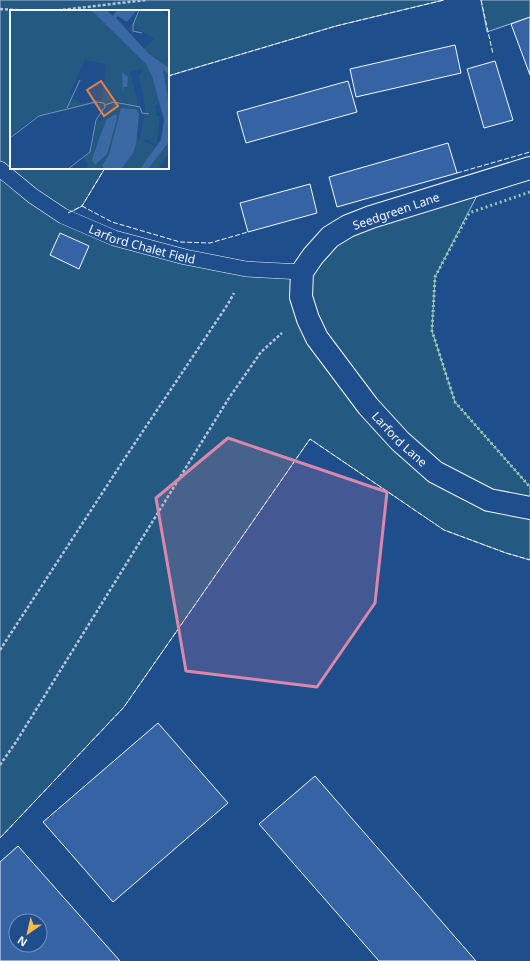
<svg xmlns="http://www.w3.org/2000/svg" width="530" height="961" font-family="'Noto Sans',sans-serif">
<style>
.green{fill:#245a82;stroke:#a8bbd7}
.building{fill:#3563a3;stroke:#f2f6ff;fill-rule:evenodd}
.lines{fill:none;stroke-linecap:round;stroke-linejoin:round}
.lane-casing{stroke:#f2f6ff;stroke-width:16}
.street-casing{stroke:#f2f6ff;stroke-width:24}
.path{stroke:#b3c4dc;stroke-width:2.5;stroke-dasharray:3 2;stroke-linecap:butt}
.lane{stroke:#1f4e8c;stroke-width:15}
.street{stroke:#1f4e8c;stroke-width:22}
.hedge{stroke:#97c8a6;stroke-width:3;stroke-dasharray:2 3;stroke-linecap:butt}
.fence{stroke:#f2f6ff;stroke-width:1;stroke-dasharray:5 2;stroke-linecap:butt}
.marked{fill:#da87ad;fill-opacity:0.2;stroke:#da87ad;stroke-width:3;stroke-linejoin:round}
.labels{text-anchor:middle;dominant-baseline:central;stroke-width:3;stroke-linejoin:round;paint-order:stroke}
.street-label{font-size:12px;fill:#f2f6ff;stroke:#1f4e8c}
.inset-road{fill:none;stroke:#7391ba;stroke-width:1}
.view{fill:#ea8049;fill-opacity:0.15;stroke:#ea8049;stroke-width:2}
.inset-edge{fill:none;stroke:#f2f6ff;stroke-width:2}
</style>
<rect width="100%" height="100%" fill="#1f4e8c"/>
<path class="green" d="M 0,0 L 444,0 L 336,26 L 168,76 L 168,11 L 11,11 L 11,168 L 105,168 L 82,206 L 64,216 L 114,238 L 301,272 L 330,237 L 484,182 L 435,277 L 432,331 L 455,402 L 530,487 L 530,560 L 506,553 L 444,530 L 310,439 L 124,707 L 0,838 Z
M 481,0 L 530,0 L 530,17 L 487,32 Z"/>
<path class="building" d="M 530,17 L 530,75 L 511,24 Z
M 455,45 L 461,73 L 356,97 L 350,69 Z
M 495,61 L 513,120 L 484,128 L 467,69 Z
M 348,81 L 357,112 L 246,143 L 237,112 Z
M 448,143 L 457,173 L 337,207 L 329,177 Z
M 310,184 L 317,213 L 248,232 L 240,203 Z
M 60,233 L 89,246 L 79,269 L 50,255 Z
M 158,723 L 228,803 L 113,902 L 43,822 Z
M 315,776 L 476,961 L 379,961 L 259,824 Z
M 18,846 L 120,961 L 0,961 L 0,862 ZM 16,921 L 40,921 L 40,945 L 16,945 Z"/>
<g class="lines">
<defs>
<g id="lane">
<path id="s1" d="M 0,169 L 33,196 L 63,216 L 114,238 L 185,257 L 246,269 L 302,272"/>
</g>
<g id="street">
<path id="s2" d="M 530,168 L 371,217 L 348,226 L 330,237 L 313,256 L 302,272 L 301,297 L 308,319 L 317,338 L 368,406 L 400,441 L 435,472 L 489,500 L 530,508"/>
</g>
</defs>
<use href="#lane" class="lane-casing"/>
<use href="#street" class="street-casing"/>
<path class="path" d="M 0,9 L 32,11
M 53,11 L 146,0
M 0,650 L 125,458 L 228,304 L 234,293
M 0,765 L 16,742 L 229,398 L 261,352 L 282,333"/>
<use href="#lane" class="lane"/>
<use href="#street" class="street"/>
<path class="hedge" d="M 530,192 L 469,213 L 435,277 L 432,331 L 455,402 L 530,487"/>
<path class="fence" d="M 481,0 L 493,54
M 168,76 L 336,26 L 444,0
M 457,173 L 530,152
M 82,206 L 112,222 L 180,242 L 210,243 L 248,232
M 68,213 L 82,206 L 105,168
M 0,838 L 124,707 L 310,439 L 444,530 L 506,553 L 530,560"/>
</g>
<path class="marked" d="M 228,438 L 387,492 L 375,603 L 317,687 L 186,671 L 156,498 Z"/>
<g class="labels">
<g class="street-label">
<text transform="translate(396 211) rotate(-19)">Seedgreen Lane</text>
<text stroke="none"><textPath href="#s1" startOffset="163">Larford Chalet Field</textPath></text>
<text stroke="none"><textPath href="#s2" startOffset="457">Larford Lane</textPath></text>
</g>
</g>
<g transform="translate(10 10)">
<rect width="159" height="159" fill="#1f4e8c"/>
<path d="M 0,0 L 81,0 L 136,54 L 141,60 L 149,93 L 145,96 L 147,106 L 150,106 L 147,130 L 150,132 L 148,135 L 135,129 L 134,131 L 146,137 L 130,159 L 111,159 L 123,143 L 130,107 L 126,99 L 112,98 L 99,145 L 92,155 L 94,159 L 76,159 L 78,155 L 74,149 L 82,139 L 87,109 L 90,112 L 103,96 L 102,92 L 92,100 L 91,95 L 84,93 L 29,106 L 17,112 L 0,127 ZM 75,50 L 96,54 L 92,90 L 70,93 L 63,88 L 60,83 ZM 132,58 L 134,61 L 129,65 L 135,98 L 130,130 L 127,128 L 131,104 L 120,62 ZM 97,109 L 107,109 L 97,144 L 88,154 L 84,146 ZM 129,0 L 151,0 L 159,7 L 159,58 L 134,39 L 144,29 L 123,16 L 123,25 L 119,19 ZM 153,59 L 159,64 L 159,95 L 155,81 ZM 159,132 L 159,143 L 148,159 L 138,159 Z" fill="#245a82" fill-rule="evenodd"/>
<path d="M 81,0 L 96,0 L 103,6 L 107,0 L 127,0 L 117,12 L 108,6 L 106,8 L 138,43 L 159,58 L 159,64 L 153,60 L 159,95 L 159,132 L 138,159 L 130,159 L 151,130 L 154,110 L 142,66 L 136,54 ZM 112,62 L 118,67 L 117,77 L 114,77 L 113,83 ZM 111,98 L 126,99 L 129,104 L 126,134 L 123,143 L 111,159 L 94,159 L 92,155 L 99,145 ZM 106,104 L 107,109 L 97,144 L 85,155 L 82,149 L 90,126 L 97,109 Z" fill="#3b69a3"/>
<path class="inset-road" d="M 129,0 L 123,15 L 123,21 L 132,23M 95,95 L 104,92 L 130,97 L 132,103 L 139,104M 57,98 L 70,70M 0,128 L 29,106 L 86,92 L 94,93 L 95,97 L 86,110 L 80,142 L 58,159"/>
<path class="view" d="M 91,71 L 108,96 L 94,106 L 77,80 Z"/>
<rect width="159" height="159" class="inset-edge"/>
</g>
<g transform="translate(28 933) rotate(214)"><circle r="19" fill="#1f4e8c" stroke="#7391ba"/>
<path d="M0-3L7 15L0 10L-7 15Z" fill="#ffb74d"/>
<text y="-6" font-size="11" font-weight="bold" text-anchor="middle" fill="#f2f6ff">N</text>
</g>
</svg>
